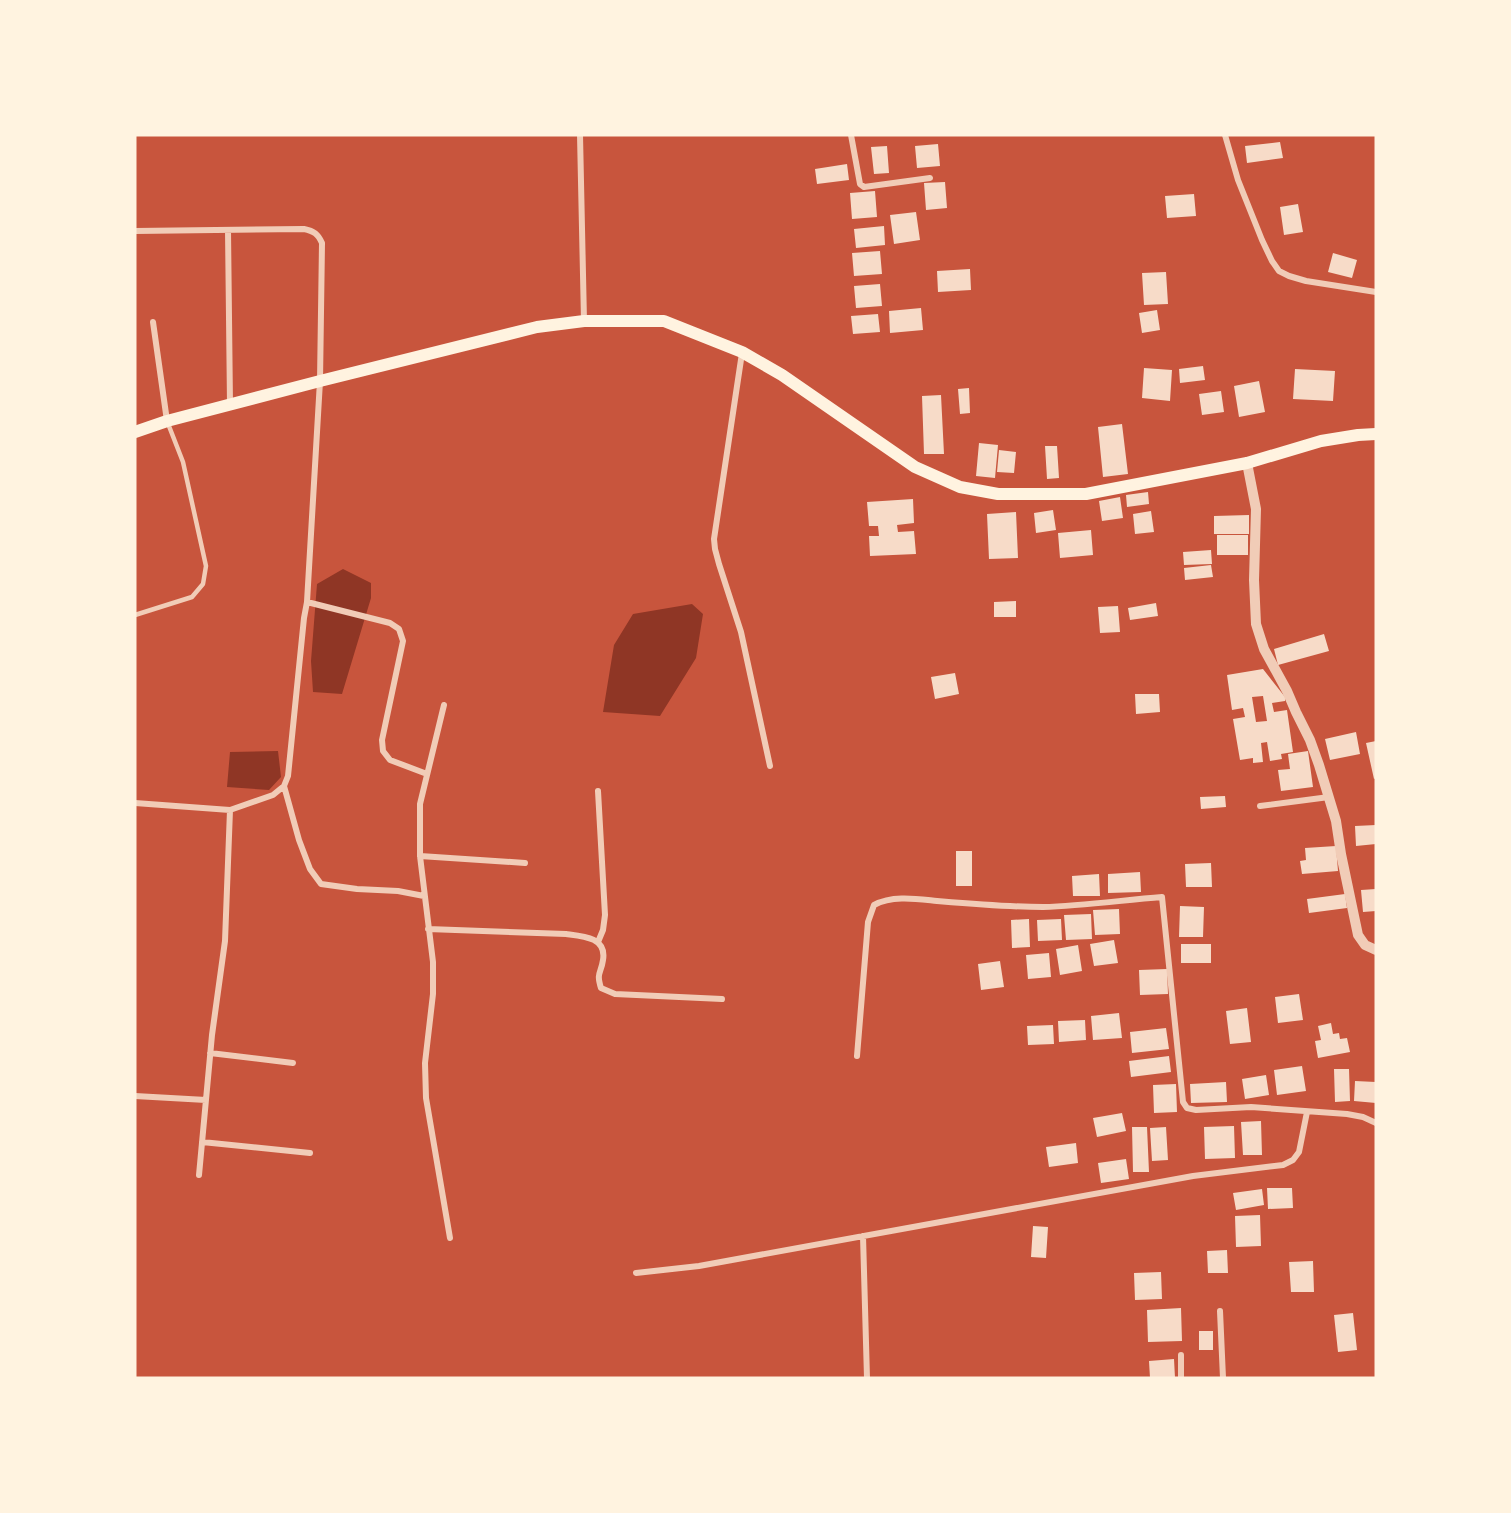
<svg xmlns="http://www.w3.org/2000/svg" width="1511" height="1513" font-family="'Work Sans',sans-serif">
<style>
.water{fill:#8f3625}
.building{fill:#f7dbc8;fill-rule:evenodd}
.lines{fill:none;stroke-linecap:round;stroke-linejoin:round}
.service{stroke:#f1ccb7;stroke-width:4.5}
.minor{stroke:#f1ccb7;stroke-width:6}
.tertiary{stroke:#f1ccb7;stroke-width:10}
.secondary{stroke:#fff3e0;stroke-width:12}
</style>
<rect width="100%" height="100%" fill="#c8553d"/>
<path class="water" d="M 343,569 L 371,583 L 371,598 L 342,694 L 313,692 L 311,661 L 317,584 Z
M 692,604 L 703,614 L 696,658 L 660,716 L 603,712 L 614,645 L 633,614 Z
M 278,751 L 281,777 L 269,790 L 227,787 L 230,752 Z"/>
<path class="building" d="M 1280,142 L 1283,158 L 1247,163 L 1245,146 Z
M 938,144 L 940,166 L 917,168 L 915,146 Z
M 887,146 L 889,173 L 874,174 L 871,147 Z
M 847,164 L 849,180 L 817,184 L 815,169 Z
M 945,182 L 947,208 L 926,210 L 924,183 Z
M 875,191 L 877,217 L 852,219 L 850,193 Z
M 1194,194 L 1196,216 L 1167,218 L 1165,196 Z
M 1298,204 L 1303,232 L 1284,235 L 1280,207 Z
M 916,212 L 920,240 L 894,244 L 890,215 Z
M 884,226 L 885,245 L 856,248 L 854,229 Z
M 880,251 L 882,274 L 854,276 L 852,253 Z
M 1333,253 L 1357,260 L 1352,278 L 1328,272 Z
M 970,269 L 971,290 L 938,292 L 937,271 Z
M 1166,272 L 1168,304 L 1144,305 L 1142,273 Z
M 880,284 L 882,306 L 856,308 L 854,286 Z
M 921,308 L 923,330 L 890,333 L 889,311 Z
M 1157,310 L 1160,330 L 1142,333 L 1139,313 Z
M 878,314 L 880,332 L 853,334 L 851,316 Z
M 1203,366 L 1205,380 L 1180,383 L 1179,369 Z
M 1144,368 L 1172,370 L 1170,401 L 1142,398 Z
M 1295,369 L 1335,371 L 1333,401 L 1293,399 Z
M 1259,381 L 1265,412 L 1239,417 L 1234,386 Z
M 969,388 L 970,413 L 960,414 L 958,389 Z
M 1221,391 L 1224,412 L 1202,415 L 1199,394 Z
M 941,395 L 944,454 L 924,454 L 922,396 Z
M 1122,424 L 1128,474 L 1103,477 L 1098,427 Z
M 979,443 L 998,445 L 995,478 L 976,476 Z
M 1045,446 L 1057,446 L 1059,478 L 1047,479 Z
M 999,450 L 1016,452 L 1014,473 L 997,472 Z
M 1148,492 L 1149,504 L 1127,507 L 1126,495 Z
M 1120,497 L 1123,518 L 1102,521 L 1099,501 Z
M 913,499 L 914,523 L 897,525 L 898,532 L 914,531 L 916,554 L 870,556 L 869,536 L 879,536 L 878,526 L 869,526 L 867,502 Z
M 1053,510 L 1056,530 L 1036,533 L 1034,513 Z
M 1151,511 L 1154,532 L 1135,534 L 1133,514 Z
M 1016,512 L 1018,558 L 989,559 L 987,514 Z
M 1249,515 L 1249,534 L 1214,534 L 1214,516 Z
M 1091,530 L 1093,555 L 1060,558 L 1058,533 Z
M 1217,535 L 1248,535 L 1248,555 L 1217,555 Z
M 1211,550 L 1212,564 L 1184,565 L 1183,552 Z
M 1211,565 L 1213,577 L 1185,580 L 1184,568 Z
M 1016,601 L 1016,617 L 994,617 L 994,602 Z
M 1156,603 L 1158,616 L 1130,620 L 1128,608 Z
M 1118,606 L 1120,632 L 1100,633 L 1098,607 Z
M 1324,634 L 1329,651 L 1278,665 L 1274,649 Z
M 1263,669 L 1285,697 L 1285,701 L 1272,703 L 1274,712 L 1287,710 L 1293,752 L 1281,754 L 1282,759 L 1270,761 L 1267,742 L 1261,743 L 1263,762 L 1253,763 L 1253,758 L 1240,760 L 1233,719 L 1245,717 L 1243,708 L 1232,710 L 1227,675 ZM 1263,696 L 1267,721 L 1256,722 L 1252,697 Z
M 955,673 L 959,694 L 935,699 L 931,677 Z
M 1135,694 L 1159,694 L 1160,712 L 1136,714 Z
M 1356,732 L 1360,754 L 1330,760 L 1325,739 Z
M 1376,741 L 1376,778 L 1374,779 L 1366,743 Z
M 1308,751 L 1313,787 L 1281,791 L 1278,770 L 1290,769 L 1288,754 Z
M 1225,796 L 1226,807 L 1201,809 L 1200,797 Z
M 1376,825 L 1376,844 L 1356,846 L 1355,826 Z
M 1336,846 L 1338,871 L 1302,874 L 1300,861 L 1306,860 L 1305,848 Z
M 956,851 L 972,851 L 972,886 L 956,886 Z
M 1211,863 L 1212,887 L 1186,887 L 1185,864 Z
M 1140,872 L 1141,892 L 1108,893 L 1108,874 Z
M 1099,874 L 1100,896 L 1073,896 L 1072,876 Z
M 1376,889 L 1376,911 L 1363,912 L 1361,890 Z
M 1345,894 L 1347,908 L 1309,913 L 1307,899 Z
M 1180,906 L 1204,907 L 1203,937 L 1179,937 Z
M 1119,909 L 1120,934 L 1095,935 L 1093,910 Z
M 1091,914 L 1092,939 L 1066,940 L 1064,915 Z
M 1029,919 L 1030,947 L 1012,948 L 1011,920 Z
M 1061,919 L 1062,940 L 1038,941 L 1037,920 Z
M 1114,940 L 1118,963 L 1094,966 L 1090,944 Z
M 1181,944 L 1211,944 L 1211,963 L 1181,963 Z
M 1078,945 L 1082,971 L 1060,975 L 1056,949 Z
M 1049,953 L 1051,977 L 1028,979 L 1026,955 Z
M 1000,961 L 1004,987 L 981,990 L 978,964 Z
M 1167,969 L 1168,994 L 1140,995 L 1139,970 Z
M 1299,994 L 1303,1020 L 1278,1023 L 1275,997 Z
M 1247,1008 L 1251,1042 L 1230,1044 L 1226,1011 Z
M 1119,1013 L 1122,1038 L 1093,1040 L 1091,1016 Z
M 1085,1020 L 1086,1040 L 1059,1042 L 1058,1021 Z
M 1331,1023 L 1333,1034 L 1339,1033 L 1340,1039 L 1347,1038 L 1350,1052 L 1318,1058 L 1315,1041 L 1321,1040 L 1318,1026 Z
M 1053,1025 L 1054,1044 L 1028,1045 L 1027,1026 Z
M 1166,1028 L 1169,1049 L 1132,1053 L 1130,1032 Z
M 1169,1056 L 1171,1072 L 1131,1077 L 1129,1061 Z
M 1302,1066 L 1306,1091 L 1277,1095 L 1274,1070 Z
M 1334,1069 L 1349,1069 L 1350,1101 L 1335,1102 Z
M 1266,1075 L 1269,1095 L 1245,1099 L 1242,1079 Z
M 1355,1081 L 1376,1082 L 1376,1103 L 1354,1101 Z
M 1226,1082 L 1227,1102 L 1191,1103 L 1190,1084 Z
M 1176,1084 L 1177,1112 L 1154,1113 L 1153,1085 Z
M 1122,1113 L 1126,1131 L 1097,1137 L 1093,1118 Z
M 1261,1121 L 1262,1155 L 1243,1155 L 1241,1122 Z
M 1234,1126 L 1235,1158 L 1205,1159 L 1204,1127 Z
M 1132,1127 L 1147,1127 L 1149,1172 L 1133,1172 Z
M 1166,1127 L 1168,1160 L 1152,1161 L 1150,1128 Z
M 1076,1143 L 1078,1163 L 1049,1167 L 1046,1147 Z
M 1126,1159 L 1129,1179 L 1101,1183 L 1098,1163 Z
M 1267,1188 L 1292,1188 L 1293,1208 L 1268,1209 Z
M 1262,1189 L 1264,1205 L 1236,1210 L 1233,1193 Z
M 1260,1215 L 1261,1246 L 1236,1247 L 1235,1216 Z
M 1033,1226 L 1048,1227 L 1046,1258 L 1031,1257 Z
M 1227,1250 L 1228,1273 L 1208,1273 L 1207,1251 Z
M 1313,1261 L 1314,1292 L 1291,1292 L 1289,1262 Z
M 1161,1272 L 1162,1299 L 1135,1300 L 1134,1273 Z
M 1181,1308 L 1182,1341 L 1148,1342 L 1147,1310 Z
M 1353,1313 L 1357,1350 L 1338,1352 L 1334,1315 Z
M 1199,1331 L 1213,1331 L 1213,1350 L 1199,1350 Z
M 1174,1359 L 1175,1378 L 1150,1378 L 1149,1361 Z"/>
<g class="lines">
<path class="service" d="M 135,615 L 192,597 L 203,584 L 206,566 L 183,462 L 167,421"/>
<path class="minor" d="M 580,135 L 584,321
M 851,135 L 860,184 L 864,187 L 930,178
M 1225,135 L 1238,180 L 1262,240 L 1272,261 L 1279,271 L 1289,276 L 1306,281 L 1376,292
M 228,230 L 230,404
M 135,231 L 304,229 C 314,231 318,234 322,243 L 320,381 L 307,602 L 304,618 L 288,776 L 284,786 L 273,795 L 230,810 L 135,803
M 153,322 L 167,421
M 742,353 L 714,539 L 715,549 L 719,564 L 741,632 L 770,766
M 307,602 L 390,623 L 399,629 L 403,641 L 382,740 L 383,751 L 390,760 L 427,774
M 444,705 L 420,804 L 420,856 L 433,962 L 433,994 L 425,1063 L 426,1098 L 450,1238
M 284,786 L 299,840 L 310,869 L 321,884 L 357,889 L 398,891 L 424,896
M 598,791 L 605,915 L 603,930 L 598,942
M 1260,806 L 1329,797
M 420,856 L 525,863
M 428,929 L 566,934 C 582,936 607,937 603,960 C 601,974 596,972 601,988 L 615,994 L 722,999
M 210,1053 L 293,1063
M 857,1056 L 868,922 L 874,905 C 893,895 917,899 937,901 C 973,904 1008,907 1043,907 C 1083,906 1123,900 1162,897 L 1183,1102 L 1187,1108 L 1196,1110 L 1251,1107 L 1347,1114 L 1363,1117 L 1376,1123
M 135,1096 L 206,1100
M 202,1142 L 310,1153
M 199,1175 L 212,1035 L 225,941 L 230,810
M 863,1236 L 867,1378
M 636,1273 L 699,1266 L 1193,1176 L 1283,1165 L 1293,1160 L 1299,1152 L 1307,1112
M 1220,1311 L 1223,1378
M 1181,1378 L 1181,1355"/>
<path class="tertiary" d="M 1247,463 L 1256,509 L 1254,580 L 1256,624 L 1264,649 L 1287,691 L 1296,712 L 1310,740 L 1319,765 L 1336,821 L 1341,854 L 1358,935 L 1365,945 L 1376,950"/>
<path class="secondary" d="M 135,432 L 167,421 L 320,381 L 537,327 L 584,321 L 664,321 L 742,352 L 782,375 L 915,467 L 960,487 L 998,494 L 1086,494 L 1247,463 L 1321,441 L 1358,435 L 1376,434"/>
</g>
<rect width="1511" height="1513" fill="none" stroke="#fff3e0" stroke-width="273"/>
</svg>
